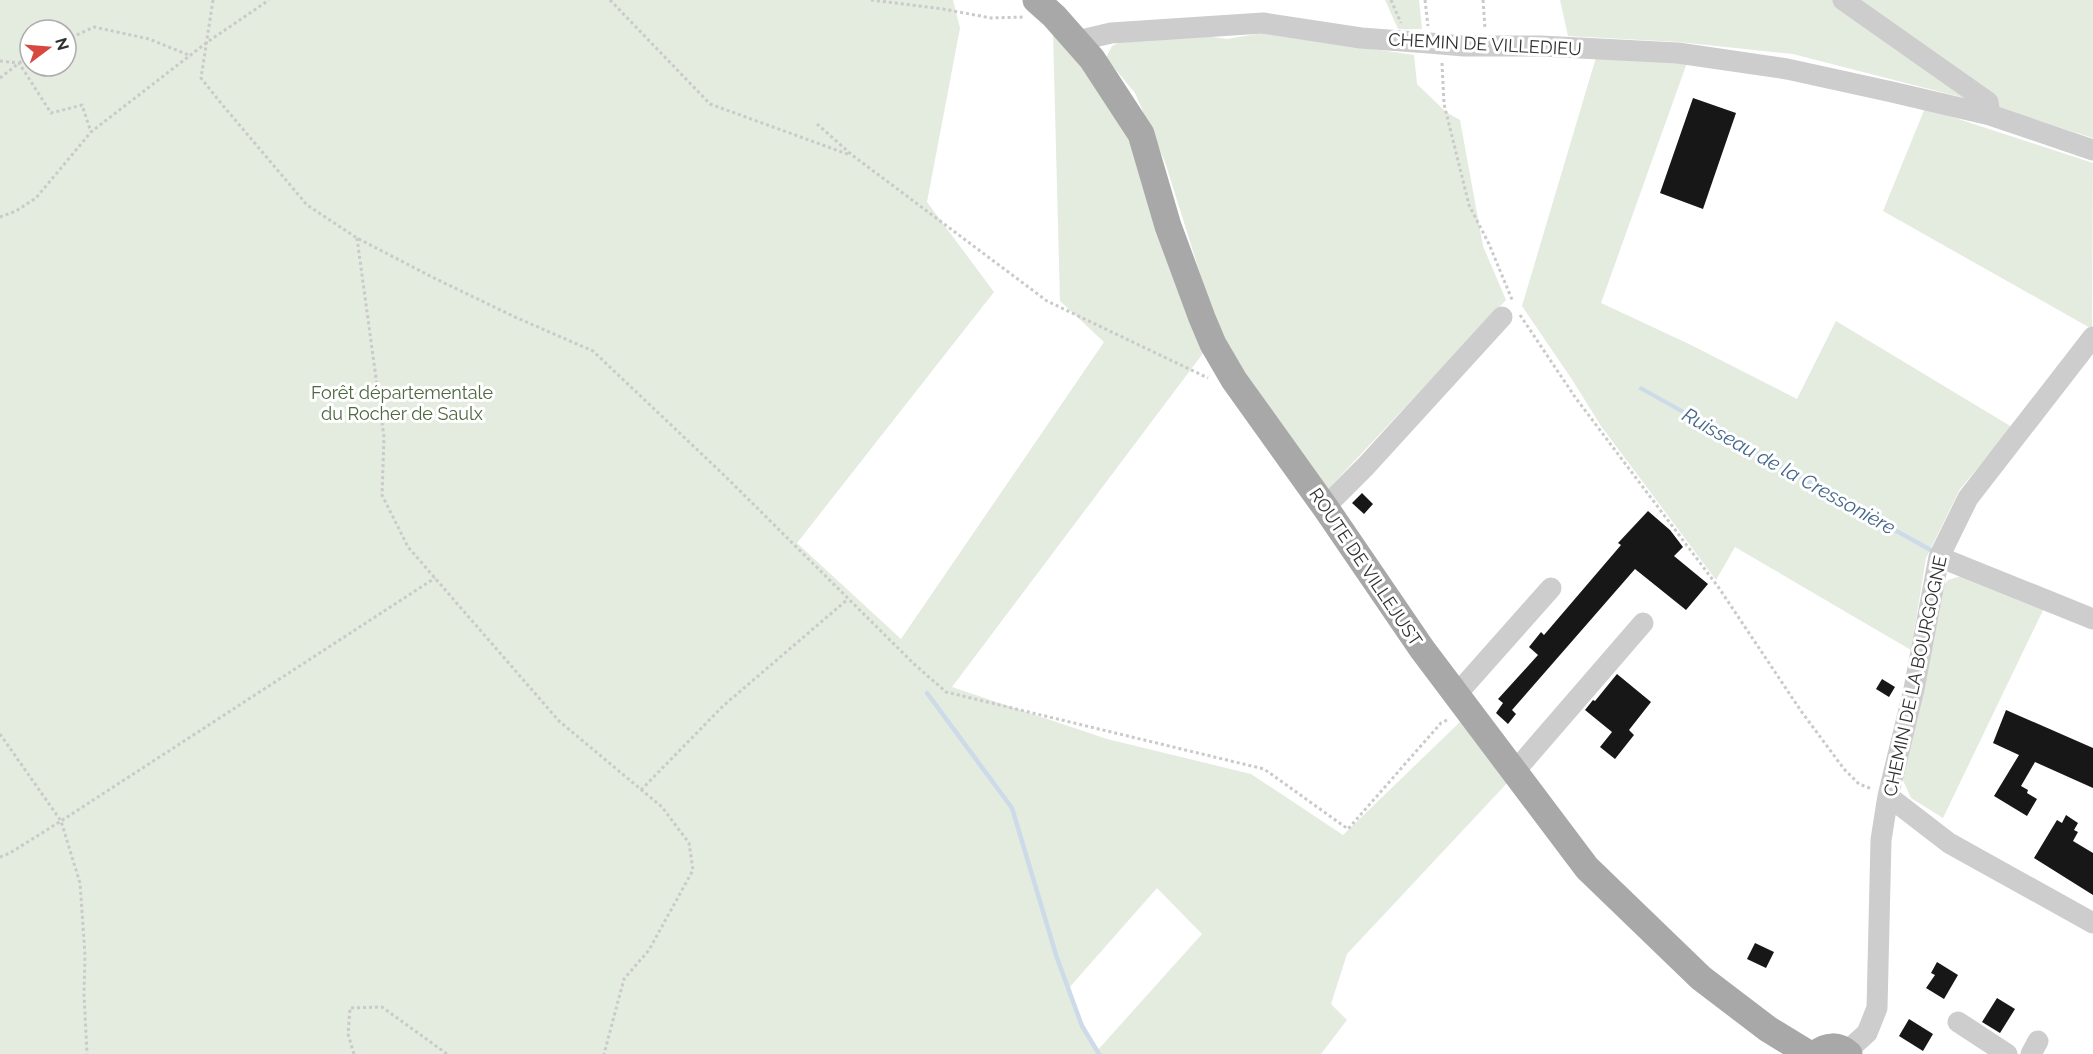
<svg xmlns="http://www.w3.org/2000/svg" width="2093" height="1054" font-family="Raleway,sans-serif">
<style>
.green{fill:#e4ebdf;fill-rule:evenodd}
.water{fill:#cddbe9}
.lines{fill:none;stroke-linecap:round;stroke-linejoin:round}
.stream{stroke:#cddbe9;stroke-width:4.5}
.building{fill:#171717}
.path{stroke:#cacaca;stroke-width:3;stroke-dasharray:3 3;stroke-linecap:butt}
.minor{stroke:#cdcdcd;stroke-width:21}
.major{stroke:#a8a8a8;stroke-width:27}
.labels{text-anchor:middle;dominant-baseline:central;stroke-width:6;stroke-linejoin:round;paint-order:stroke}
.street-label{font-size:18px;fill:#303030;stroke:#fff}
.park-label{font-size:18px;fill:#4e6840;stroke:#fff}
.water-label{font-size:20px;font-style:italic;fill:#44678b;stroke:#fff}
</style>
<rect width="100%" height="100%" fill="#fff"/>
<path class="green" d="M 0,0 L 953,0 L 960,28 L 927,202 L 994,292 L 797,543 L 901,639 L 1104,342 L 1060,301 L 1053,33 L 1086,62 L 1133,137 L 1204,352 L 952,687 L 1107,739 L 1251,774 L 1343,835 L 1462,720 L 1509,781 L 1347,954 L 1331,1004 L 1347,1020 L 1321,1054 L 0,1054 ZM 30,30 L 66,30 L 66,66 L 30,66 ZM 1157,888 L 1202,934 L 1096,1052 L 1068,989 Z
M 1385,0 L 1419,0 L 1422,29 L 1398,29 Z
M 1560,0 L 2093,0 L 2093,138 L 1972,100 L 1793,54 L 1679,42 L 1568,36 Z
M 1263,33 L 1414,55 L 1417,84 L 1446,112 L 1460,120 L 1483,246 L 1506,300 L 1329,488 L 1322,486 L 1226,348 L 1209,302 L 1165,162 L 1135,93 L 1106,58 L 1112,46 L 1130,37 L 1198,35 L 1227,39 Z
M 1597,54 L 1688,60 L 1601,303 L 1689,344 L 1797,399 L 1836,321 L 2012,427 L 1960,489 L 1926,558 L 1911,650 L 1735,547 L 1716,580 L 1601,426 L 1573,381 L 1522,306 Z
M 1925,108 L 2093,163 L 2092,329 L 1883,211 Z
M 1961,576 L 2045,606 L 1943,818 L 1911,798 L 1902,778 L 1939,591 L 1948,580 Z"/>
<path class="water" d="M 1641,386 L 1937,551 L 1935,555 L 1638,389 Z"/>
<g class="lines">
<path class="stream" d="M 927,693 L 1012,808 L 1057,958 L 1082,1026 L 1099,1054"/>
</g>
<path class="building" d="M 1693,98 L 1736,113 L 1703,209 L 1660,193 Z
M 1362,493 L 1373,504 L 1364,514 L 1352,503 Z
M 1648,511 L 1670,530 L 1683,547 L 1674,556 L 1708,584 L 1686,610 L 1635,569 L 1512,710 L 1516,714 L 1508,724 L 1496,713 L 1503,703 L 1498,699 L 1538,655 L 1529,647 L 1541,632 L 1544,635 L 1621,545 L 1618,543 Z
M 1617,674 L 1651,702 L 1629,730 L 1634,735 L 1615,759 L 1600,747 L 1612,732 L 1585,710 L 1593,700 L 1595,701 Z
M 1882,679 L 1895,687 L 1889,697 L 1876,689 Z
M 2006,710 L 2093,748 L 2093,788 L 2035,762 L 2021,786 L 2028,790 L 2027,793 L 2037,799 L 2027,816 L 1994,796 L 2019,755 L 1993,743 Z
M 2066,815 L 2078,823 L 2074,830 L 2078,832 L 2073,841 L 2093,853 L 2093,895 L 2034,858 L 2057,820 L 2062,823 Z
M 1755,943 L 1774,952 L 1766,968 L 1747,959 Z
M 1937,962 L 1958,975 L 1944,999 L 1926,988 L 1935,975 L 1931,973 Z
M 1997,998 L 2015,1009 L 2000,1033 L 1982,1022 Z
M 1909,1019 L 1933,1034 L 1923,1051 L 1899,1036 Z"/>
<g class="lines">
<path class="path" d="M 213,0 L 201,78 L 220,102 L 307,205 L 357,238 L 432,277 L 515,317 L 593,351 L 726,477 L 914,664 L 946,692 L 1264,769 L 1348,829 L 1441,723 L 1449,719
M 610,0 L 710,104 L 850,155
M 871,0 L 943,9 L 991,18 L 1024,17
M 1391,0 L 1401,23
M 1425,0 L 1428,26
M 1483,0 L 1485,29
M 66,40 L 94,27 L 149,39 L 191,56
M 0,61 L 19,63 L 51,113 L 82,105 L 91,132
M 1442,63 L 1444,104 L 1469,205 L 1489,244 L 1513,302
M 0,78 L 19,63 L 30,57
M 817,124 L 852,155 L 1047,301 L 1208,378
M 0,217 L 16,211 L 36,198 L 91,132 L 206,43 L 269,0
M 357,238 L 384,437 L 382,495 L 408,547 L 559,721 L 662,807 L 689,843 L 693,870 L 649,950 L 624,979 L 604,1054
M 1520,315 L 1575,397 L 1719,588 L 1801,711 L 1844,769 L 1859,784 L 1872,789
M 0,734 L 61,821 L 80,883 L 85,955 L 84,994 L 87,1054
M 641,790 L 723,706 L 848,599
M 0,857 L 10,853 L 61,821 L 435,578
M 354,1054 L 348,1034 L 350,1008 L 382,1007 L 447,1054"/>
<path class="minor" d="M 1843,0 L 1988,102 L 1990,115
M 1077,41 L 1111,33 L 1263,23 L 1361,38 L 1429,43 L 1464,46 L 1541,46 L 1678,53 L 1787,69 L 1892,92 L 1990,115 L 2093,150
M 1325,507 L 1366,466 L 1502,317
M 1939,557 L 2093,619
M 1456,695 L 1551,588
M 1515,771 L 1643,623
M 1888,796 L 1949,843 L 2093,923
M 1958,1022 L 2007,1054
M 1847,1051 L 1867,1033 L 1877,1008 L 1881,840 L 1888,796 L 1914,689 L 1939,557 L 1968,498 L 2093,337
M 2031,1054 L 2038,1041"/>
<path class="major" d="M 1036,0 L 1054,16 L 1092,59 L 1141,134 L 1168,226 L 1202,318 L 1213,344 L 1234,380 L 1325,507 L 1422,649 L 1587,868 L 1701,978 L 1768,1029 L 1809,1054
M 1815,1054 C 1827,1045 1838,1044 1849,1054"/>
</g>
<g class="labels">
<g class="street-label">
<text transform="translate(1485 44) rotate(3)">CHEMIN DE VILLEDIEU</text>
<text transform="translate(1366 567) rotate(56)">ROUTE DE VILLEJUST</text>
<text transform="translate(1915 676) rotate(-78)">CHEMIN DE LA BOURGOGNE</text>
</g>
<g class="park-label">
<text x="402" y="392">Forêt départementale<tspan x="402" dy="21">du Rocher de Saulx</tspan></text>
</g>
<g class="water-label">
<text transform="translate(1789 471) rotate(29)">Ruisseau de la Cressonière</text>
</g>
</g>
<g transform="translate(48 48) rotate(74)"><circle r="28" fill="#ffffff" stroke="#acacac" stroke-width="1.5"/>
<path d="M0-4.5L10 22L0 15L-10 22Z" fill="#d74841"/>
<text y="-9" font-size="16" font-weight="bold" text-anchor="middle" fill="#303030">N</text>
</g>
</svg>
